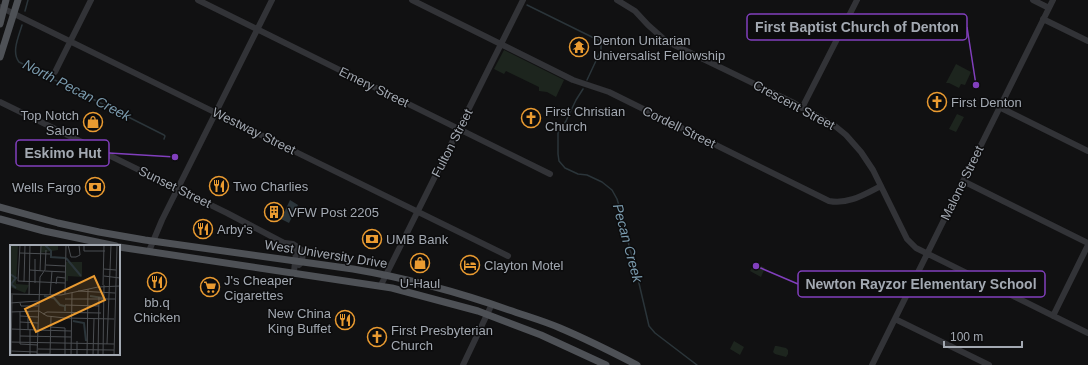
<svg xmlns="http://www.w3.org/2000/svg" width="1088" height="365" font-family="Arial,sans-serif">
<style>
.green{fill:#1d251e}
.water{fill:#2b353a}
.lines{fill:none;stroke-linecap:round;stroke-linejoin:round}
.stream{stroke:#2b353a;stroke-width:1.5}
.minor{stroke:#323337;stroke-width:6}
.major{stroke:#4e5156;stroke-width:7}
.labels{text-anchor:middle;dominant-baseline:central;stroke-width:3;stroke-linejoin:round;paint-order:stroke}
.poi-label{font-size:13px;fill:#a3a9b2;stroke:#0c0c0d;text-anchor:start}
.street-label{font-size:13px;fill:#a3a9b2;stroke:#0c0c0d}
.water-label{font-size:14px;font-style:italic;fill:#7a9aad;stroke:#0c0c0d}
.inset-river{fill:none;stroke:#2b353a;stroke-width:2}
.inset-road{fill:none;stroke:#4b4e52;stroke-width:1}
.view{fill:#ea9b31;fill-opacity:0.15;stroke:#ea9b31;stroke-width:2}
.inset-edge{fill:none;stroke:#a3a9b2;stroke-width:2}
.leader{fill:none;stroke:#813fbd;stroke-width:1.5}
.callout-dot{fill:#813fbd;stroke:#0c0c0d;stroke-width:1.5}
.callout{fill:#0c0c0d;stroke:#813fbd;stroke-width:1.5}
.callout-label{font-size:14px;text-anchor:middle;font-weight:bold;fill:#a3a9b2}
</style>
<rect width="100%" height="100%" fill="#111112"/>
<path class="green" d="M 504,50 L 564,80 L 556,97 L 547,92 L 539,91 L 539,87 L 506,71 L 504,74 L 494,69 Z
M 956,64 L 971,72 L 965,85 L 961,84 L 959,88 L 949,83 L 946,83 Z
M 957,114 L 964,117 L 956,132 L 949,129 Z
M 755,263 L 765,268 L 761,277 L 750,271 Z
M 734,341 L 744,347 L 740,355 L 730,349 Z
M 775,346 L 777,346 L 786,348 L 788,350 L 788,354 L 786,357 L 775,354 L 773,352 Z"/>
<path class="water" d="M 290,200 L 298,205 L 289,223 L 281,219 Z"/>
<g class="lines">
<path class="stream" d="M 527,5 L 598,40 L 601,43 L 601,50 L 587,80
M 25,11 L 28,0
M 22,25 C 19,36 11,52 19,62 L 164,135 L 165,136 L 164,139
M 583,89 L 576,100 L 566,121 L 558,133 L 558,154 L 559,161 L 565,168 L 578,174 L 587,175 L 602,182 L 612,190 L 617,199 L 624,222 L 623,226 L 628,238 L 629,247 L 634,262 L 649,326 L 655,333 L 697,365"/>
<path class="minor" d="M 198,0 L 550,174
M 412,0 L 573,80 L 609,92 L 829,201 C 848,205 865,194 881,186
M 617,0 L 635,11 L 648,25 L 666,41 L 794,103 L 835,126 L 846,135 L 861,152 L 873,170 L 907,239 L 916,248 L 1088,333
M 1033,0 L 1049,8
M 0,7 L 508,256
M 1043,19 L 1088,41
M 55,72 L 91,0
M 0,102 L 227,213 L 284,243 L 296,252 L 294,272
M 999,107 L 1088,151
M 802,108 L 857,0
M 963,181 L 1088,243
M 285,243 L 293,244 L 303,251 L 302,262 L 299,265
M 149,251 L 162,220 L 272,0
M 381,285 L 523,0
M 1053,316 L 1088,245
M 895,319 L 989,365
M 463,365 L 492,304
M 872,365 L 1053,0"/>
<path class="major" d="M 0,24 L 6,0
M 0,57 L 18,0
M 0,207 L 58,223 L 99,232 L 145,240 L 353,269 C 406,278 458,292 509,310 C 526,316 544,321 560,328 C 586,339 612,352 637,365
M 0,219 L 44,231 L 116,246
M 119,247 L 392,288 L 478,311 L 541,335 L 606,365"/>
</g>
<defs>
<symbol id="temple-ring" viewBox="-11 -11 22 22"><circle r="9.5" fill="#0c0c0d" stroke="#ea9b31" stroke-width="1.5"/><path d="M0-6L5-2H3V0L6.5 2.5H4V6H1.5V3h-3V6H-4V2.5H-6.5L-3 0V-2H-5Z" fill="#ea9b31"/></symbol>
<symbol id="church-ring" viewBox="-11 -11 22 22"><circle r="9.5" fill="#0c0c0d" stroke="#ea9b31" stroke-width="1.5"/><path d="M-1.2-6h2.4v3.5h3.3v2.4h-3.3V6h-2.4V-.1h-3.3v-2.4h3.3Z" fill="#ea9b31"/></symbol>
<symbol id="shop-ring" viewBox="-11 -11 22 22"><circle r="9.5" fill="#0c0c0d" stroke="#ea9b31" stroke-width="1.5"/><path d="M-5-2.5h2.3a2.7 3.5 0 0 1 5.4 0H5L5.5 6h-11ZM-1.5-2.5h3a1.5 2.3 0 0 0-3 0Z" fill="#ea9b31"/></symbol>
<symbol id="restaurant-ring" viewBox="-11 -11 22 22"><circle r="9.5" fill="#0c0c0d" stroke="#ea9b31" stroke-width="1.5"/><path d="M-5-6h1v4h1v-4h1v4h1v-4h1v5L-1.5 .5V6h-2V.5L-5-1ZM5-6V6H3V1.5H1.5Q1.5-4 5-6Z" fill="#ea9b31"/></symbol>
<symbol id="bank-ring" viewBox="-11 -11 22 22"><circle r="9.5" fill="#0c0c0d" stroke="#ea9b31" stroke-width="1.5"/><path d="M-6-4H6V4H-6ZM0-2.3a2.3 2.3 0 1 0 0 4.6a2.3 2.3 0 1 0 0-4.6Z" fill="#ea9b31"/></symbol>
<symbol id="building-ring" viewBox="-11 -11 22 22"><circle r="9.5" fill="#0c0c0d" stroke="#ea9b31" stroke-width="1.5"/><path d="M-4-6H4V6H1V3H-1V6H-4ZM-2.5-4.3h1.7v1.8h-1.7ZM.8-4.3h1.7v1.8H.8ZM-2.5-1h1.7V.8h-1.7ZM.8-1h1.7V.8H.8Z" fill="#ea9b31"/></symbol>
<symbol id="hotel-ring" viewBox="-11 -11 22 22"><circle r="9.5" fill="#0c0c0d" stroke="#ea9b31" stroke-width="1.5"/><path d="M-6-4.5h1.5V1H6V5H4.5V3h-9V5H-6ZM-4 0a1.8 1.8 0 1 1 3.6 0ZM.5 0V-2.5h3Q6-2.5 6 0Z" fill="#ea9b31"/></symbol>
<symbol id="supermarket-ring" viewBox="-11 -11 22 22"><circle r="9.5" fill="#0c0c0d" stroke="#ea9b31" stroke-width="1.5"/><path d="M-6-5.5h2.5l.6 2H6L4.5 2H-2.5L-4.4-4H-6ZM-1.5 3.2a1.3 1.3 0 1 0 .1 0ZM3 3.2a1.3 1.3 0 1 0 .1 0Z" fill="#ea9b31"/></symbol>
</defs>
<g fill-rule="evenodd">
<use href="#temple-ring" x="568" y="36" width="22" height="22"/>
<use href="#church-ring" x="926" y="91" width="22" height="22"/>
<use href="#church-ring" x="520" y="107" width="22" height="22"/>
<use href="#shop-ring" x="82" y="111" width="22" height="22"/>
<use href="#restaurant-ring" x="208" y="175" width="22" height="22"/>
<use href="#bank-ring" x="84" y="176" width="22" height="22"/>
<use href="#building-ring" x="263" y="201" width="22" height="22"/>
<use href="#restaurant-ring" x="192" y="218" width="22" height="22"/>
<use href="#bank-ring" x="361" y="228" width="22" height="22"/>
<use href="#shop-ring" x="409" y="252" width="22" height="22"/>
<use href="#hotel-ring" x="459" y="254" width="22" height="22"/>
<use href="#restaurant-ring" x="146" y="271" width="22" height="22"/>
<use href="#supermarket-ring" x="199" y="276" width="22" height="22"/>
<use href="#restaurant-ring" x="334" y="309" width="22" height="22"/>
<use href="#church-ring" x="366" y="326" width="22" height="22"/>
</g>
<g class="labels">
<g class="poi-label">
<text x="593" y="40">Denton Unitarian<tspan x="593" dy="15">Universalist Fellowship</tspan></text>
<text x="951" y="102">First Denton</text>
<text x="545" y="111">First Christian<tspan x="545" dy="15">Church</tspan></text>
<text x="79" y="115" text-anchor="end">Top Notch<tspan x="79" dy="15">Salon</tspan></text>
<text x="233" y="186">Two Charlies</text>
<text x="81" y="187" text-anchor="end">Wells Fargo</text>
<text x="288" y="212">VFW Post 2205</text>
<text x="217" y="229">Arby's</text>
<text x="386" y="239">UMB Bank</text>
<text x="484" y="265">Clayton Motel</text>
<text x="224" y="280">J's Cheaper<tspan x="224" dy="15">Cigarettes</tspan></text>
<text x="420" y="283" text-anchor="middle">U-Haul</text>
<text x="157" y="302" text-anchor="middle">bb.q<tspan x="157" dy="15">Chicken</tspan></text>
<text x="331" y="313" text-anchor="end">New China<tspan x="331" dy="15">King Buffet</tspan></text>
<text x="391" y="330">First Presbyterian<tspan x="391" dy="15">Church</tspan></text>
</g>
<g class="street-label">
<text transform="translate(374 87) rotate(26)">Emery Street</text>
<text transform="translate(794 105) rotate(28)">Crescent Street</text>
<text transform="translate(679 127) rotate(26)">Cordell Street</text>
<text transform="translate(254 131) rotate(26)">Westway Street</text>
<text transform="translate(452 143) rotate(-63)">Fulton Street</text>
<text transform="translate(962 183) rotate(-64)">Malone Street</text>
<text transform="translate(175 187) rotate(26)">Sunset Street</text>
<text transform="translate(326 254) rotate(9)">West University Drive</text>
</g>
<g class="water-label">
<text transform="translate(77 90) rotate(27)">North Pecan Creek</text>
<text transform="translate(628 243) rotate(75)">Pecan Creek</text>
</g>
</g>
<g transform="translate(10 245)">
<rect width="110" height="110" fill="#111112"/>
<path d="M 0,0 L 8,0 L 6,39 L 19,40 L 15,48 L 0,42 ZM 31,0 L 48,0 L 48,5 L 30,8 ZM 56,17 L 72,17 L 72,32 L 58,31 L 58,36 L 55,36 Z" fill="#1d251e"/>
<path class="inset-river" d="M 35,0 L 41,6 L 41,12 L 55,13M 56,13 L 71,31M 0,29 L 6,33 L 1,39 L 6,43M 34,51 L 44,53 L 50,60 L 55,61 L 55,66M 80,51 L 93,53M 63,76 L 74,78 L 76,96"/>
<path class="inset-road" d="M 10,0 L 8,36 L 55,38M 58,0 L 61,12 L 66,12 L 70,10 L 69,0M 74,0 L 74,6 L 95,6M 10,8 L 40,9M 36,20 L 55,21M 94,24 L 106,25M 20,25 L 34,26M 30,26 L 31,0M 35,26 L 55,27M 94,31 L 110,33M 14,37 L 15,0M 25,38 L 25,14M 46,39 L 47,32 L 55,33M 93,40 L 94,0M 68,46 L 105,48M 0,49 L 51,50 L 88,42 L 110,41M 55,49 L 56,0M 19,50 L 20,0M 40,50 L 42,26M 55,54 L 105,54M 0,58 L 28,56M 10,58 L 11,61 L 28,61M 55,60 L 89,61M 0,67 L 29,66 L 37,71 L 55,73 L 104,74M 33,69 L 37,67 L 91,68M 10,71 L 28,72M 10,77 L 28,78M 40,82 L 55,83 L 55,110M 1,84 L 28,85M 10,84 L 10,99 L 28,100M 10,84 L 10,66M 18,84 L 18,66M 28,85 L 61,86M 10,91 L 61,92M 0,97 L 104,99M 97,99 L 101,0M 28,104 L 104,105M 1,106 L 27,107M 27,109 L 40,109M 1,110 L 2,50M 20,110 L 20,84M 27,110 L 30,32 L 35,25 L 36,5M 40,110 L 41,72M 61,110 L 62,48M 67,110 L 67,96M 77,110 L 78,44M 83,110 L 84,74M 88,110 L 89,52M 93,110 L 94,40M 104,110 L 107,0"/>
<path class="view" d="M 84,31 L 95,55 L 26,87 L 15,64 Z"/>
<rect width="110" height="110" class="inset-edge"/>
</g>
<path class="leader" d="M976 85L967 27M175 157L109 153M756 266L798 284"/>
<g class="callout-dot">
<circle cx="976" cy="85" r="4"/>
<circle cx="175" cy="157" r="4"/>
<circle cx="756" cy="266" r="4"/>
</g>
<g class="callout">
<rect x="747" y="14" width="220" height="26" rx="4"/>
<rect x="16" y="140" width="93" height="26" rx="4"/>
<rect x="798" y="271" width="247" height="26" rx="4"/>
</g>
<g class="callout-label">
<text x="857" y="32">First Baptist Church of Denton</text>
<text x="63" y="158">Eskimo Hut</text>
<text x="921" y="289">Newton Rayzor Elementary School</text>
</g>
<path d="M944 341v6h78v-6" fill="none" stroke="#a3a9b2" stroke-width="2"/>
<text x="950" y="341" font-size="12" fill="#a3a9b2" stroke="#0c0c0d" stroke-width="3" paint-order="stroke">100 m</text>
</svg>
